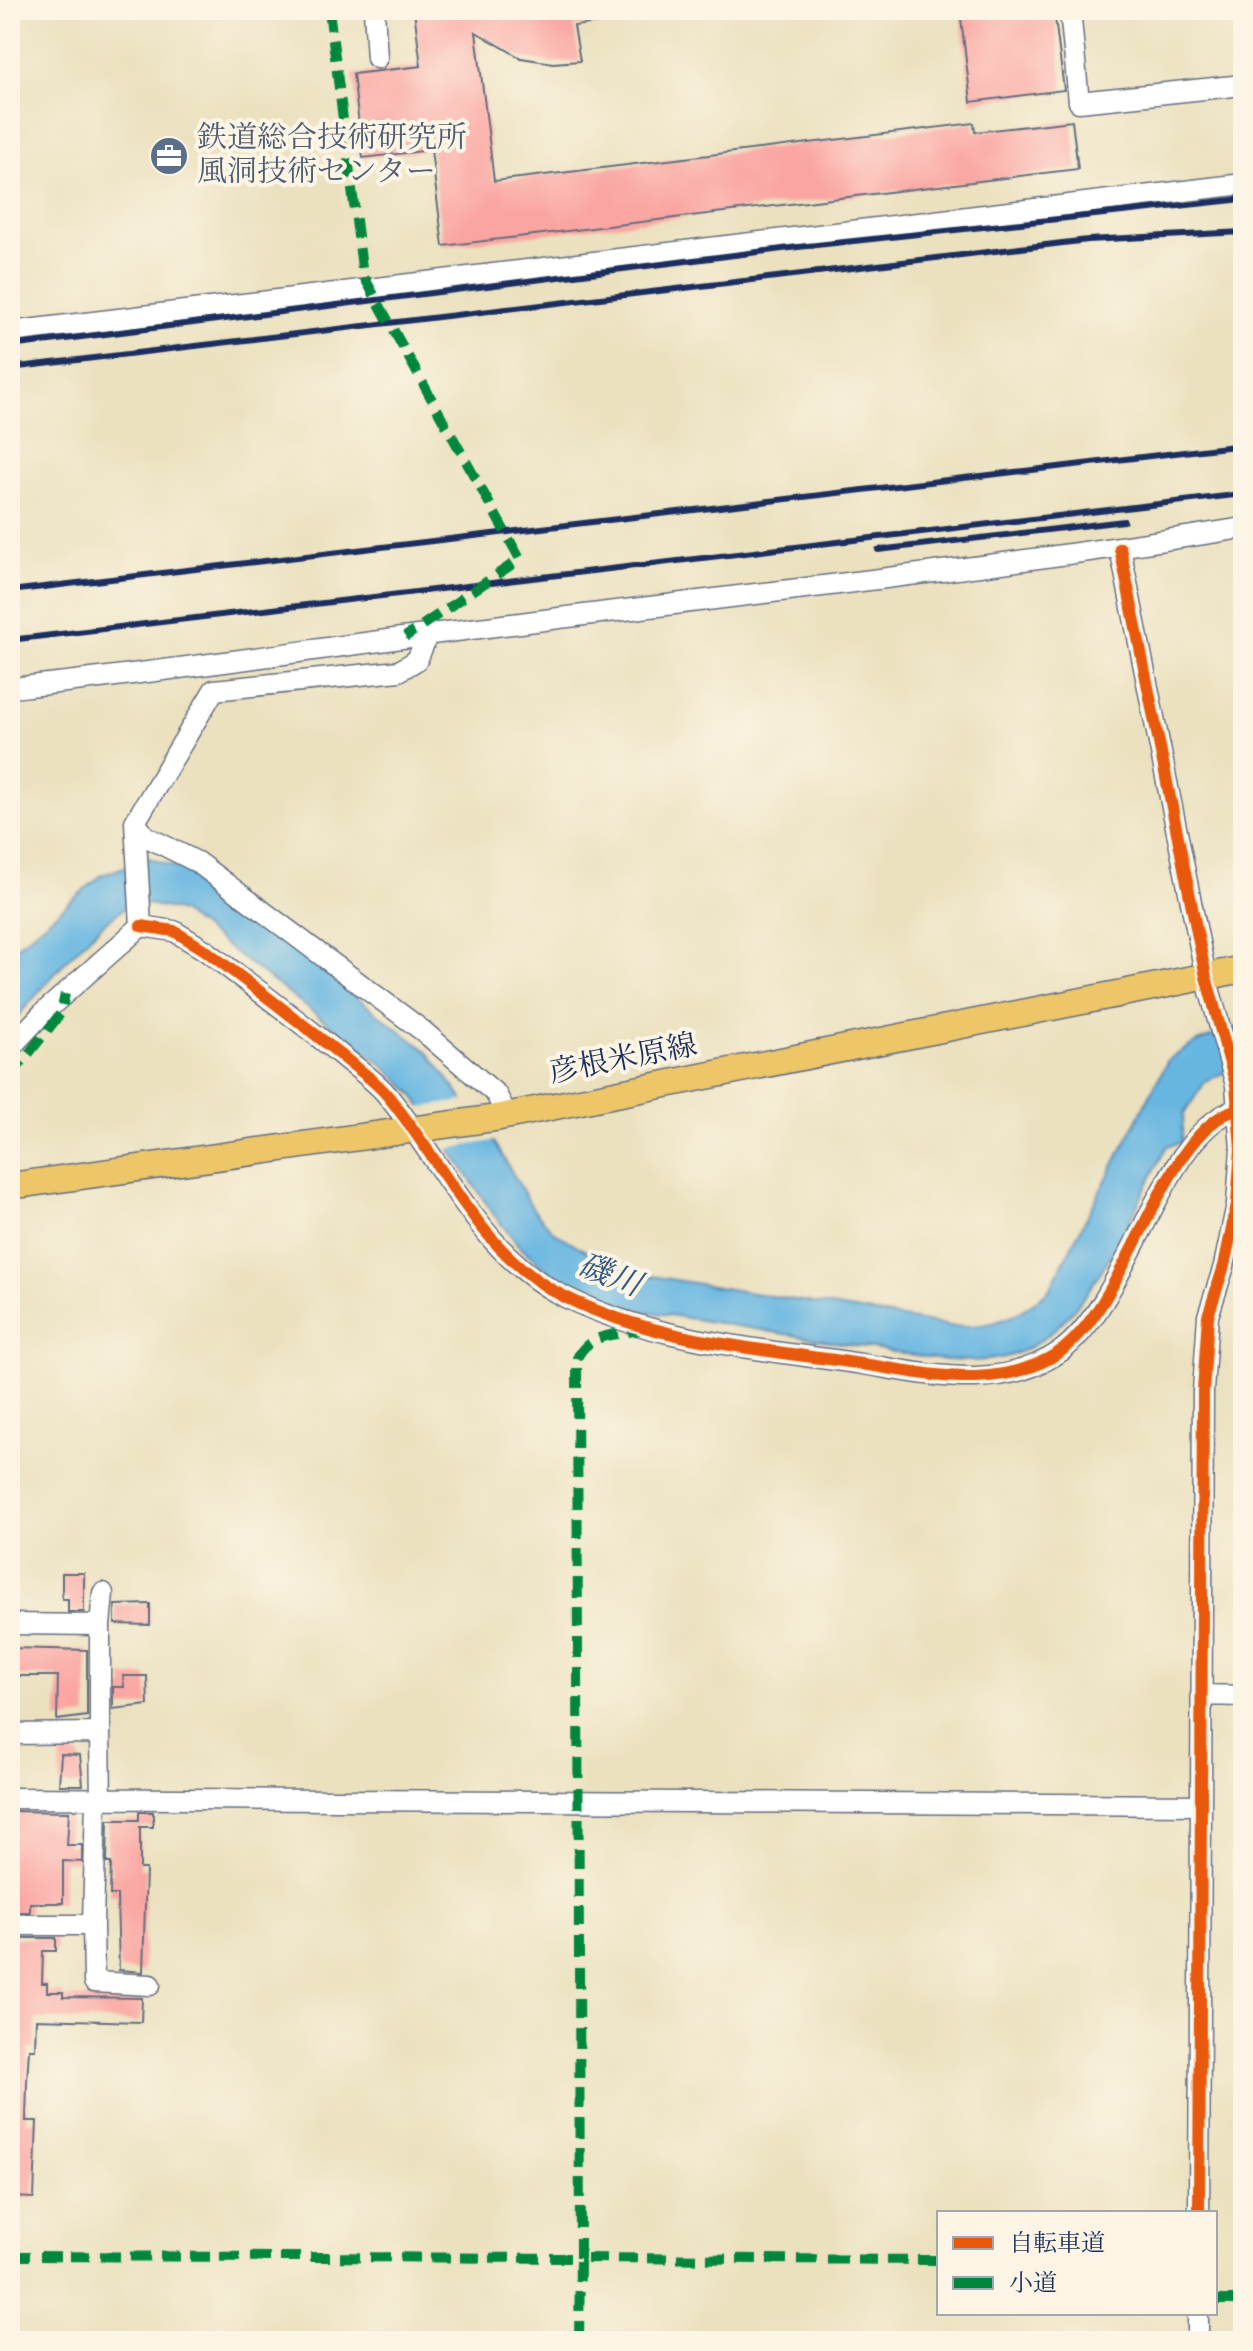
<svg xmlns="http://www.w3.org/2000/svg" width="1253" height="2351" font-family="'Old Standard TT','Noto Serif JP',serif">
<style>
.water{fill:#66b6e1;stroke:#4072a0;stroke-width:2}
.pier{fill:#ebe1bf}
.building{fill:#faa5a1}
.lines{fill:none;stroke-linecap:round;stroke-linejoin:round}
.minor-casing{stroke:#646d80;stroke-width:23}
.major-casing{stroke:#646d80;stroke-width:29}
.minor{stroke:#fff;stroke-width:20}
.major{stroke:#ecc669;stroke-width:26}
.rail{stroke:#1b2f5e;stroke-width:6}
.quiet{stroke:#00873e;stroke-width:10;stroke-dasharray:20 10;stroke-linecap:butt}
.cycleway-casing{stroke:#fcf5e5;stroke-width:17}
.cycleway{stroke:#e8590c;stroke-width:12}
.labels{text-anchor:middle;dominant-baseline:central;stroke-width:8;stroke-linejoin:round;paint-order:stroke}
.service-label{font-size:30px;fill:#4e5e75;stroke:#fcf5e5;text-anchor:start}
.street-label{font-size:30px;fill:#1b2f5e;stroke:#fcf5e5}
.water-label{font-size:32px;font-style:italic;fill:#325885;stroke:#fcf5e5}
</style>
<rect width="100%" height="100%" fill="#fcf5e5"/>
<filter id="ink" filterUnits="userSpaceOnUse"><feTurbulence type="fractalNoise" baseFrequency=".0125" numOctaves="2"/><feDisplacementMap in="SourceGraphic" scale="16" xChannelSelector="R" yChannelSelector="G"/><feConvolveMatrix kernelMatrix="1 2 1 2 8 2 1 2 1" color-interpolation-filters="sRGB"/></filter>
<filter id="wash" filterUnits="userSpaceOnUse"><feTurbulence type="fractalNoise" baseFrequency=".006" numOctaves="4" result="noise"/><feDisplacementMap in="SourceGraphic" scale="32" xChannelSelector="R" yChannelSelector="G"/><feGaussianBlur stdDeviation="1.8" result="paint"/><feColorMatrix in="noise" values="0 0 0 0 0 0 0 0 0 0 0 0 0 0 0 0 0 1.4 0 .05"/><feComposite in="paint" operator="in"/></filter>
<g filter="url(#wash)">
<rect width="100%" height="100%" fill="#ebe1bf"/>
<path class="water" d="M 149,858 L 178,868 L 212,887 L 428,1052 L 497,1146 L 533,1209 L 554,1232 L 610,1265 L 646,1275 L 950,1326 C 993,1328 1016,1319 1049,1290 L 1168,1060 L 1195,1043 L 1243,1024 L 1243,1063 L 1205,1082 L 1184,1114 L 1181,1143 L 1167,1146 C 1133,1209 1086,1332 1012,1355 C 990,1362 967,1361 945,1360 L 638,1310 L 594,1297 L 553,1275 L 520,1247 L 494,1215 L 413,1094 L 382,1064 L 181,912 C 166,908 146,901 131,906 C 98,917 36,997 10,1025 L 10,952 L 102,875 Z"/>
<path class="pier" d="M 469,1100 L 498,1140 L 447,1149 L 418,1108 Z"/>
<g id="blocks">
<path class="building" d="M 414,10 L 621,10 L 622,20 L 574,26 L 580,61 L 553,63 L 521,58 L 476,32 L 494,181 L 974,123 L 975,132 L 1072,121 L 1078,169 L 443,246 L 431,150 L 363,158 L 353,74 L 421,66 Z
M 960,10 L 1054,10 L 1064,90 L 971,102 Z
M 62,1573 L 84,1573 L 84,1612 L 68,1612 L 68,1599 L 62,1599 Z
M 150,1604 L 150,1625 L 115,1624 L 115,1605 Z
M 10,1648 L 87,1650 L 87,1716 L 57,1720 L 58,1676 L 10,1676 Z
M 123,1676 L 147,1676 L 148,1705 L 113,1709 L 113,1687 L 124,1687 Z
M 61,1754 L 80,1755 L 83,1785 L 59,1785 Z
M 10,1811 L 69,1812 L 67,1845 L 82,1845 L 82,1862 L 63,1861 L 63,1903 L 30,1903 L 30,1912 L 10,1912 Z
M 139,1812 L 153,1812 L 153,1827 L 140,1827 L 140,1869 L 146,1869 L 143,1972 L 119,1970 L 117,1895 L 110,1895 L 111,1863 L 107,1863 L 108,1820 L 139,1820 Z
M 10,1938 L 56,1938 L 56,1951 L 43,1951 L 42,1983 L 47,1983 L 47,1992 L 63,1992 L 63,1997 L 142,1998 L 141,2022 L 36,2019 L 35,2049 L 29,2049 L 27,2082 L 26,2121 L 37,2121 L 34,2198 L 10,2197 Z"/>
</g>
</g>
<g filter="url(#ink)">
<use href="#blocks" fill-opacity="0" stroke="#646d80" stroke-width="2"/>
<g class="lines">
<defs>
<path id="minor" d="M 374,10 L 377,58
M 1070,10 L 1079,102 L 1243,85
M 10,332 L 1243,184
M 1120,548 L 1206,977 L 1236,1085 L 1241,1149 L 1237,1204 L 1224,1266 L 1208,1316 L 1203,1391 L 1199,2213
M 10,688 C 178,671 344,644 512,624 C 756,593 1001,567 1243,528
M 135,822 L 145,836 L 197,862 L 423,1031 L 496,1094 L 507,1115
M 141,926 L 174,931 L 205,950 C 251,985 297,1019 342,1056 C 356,1068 375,1080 387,1095 C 444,1163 481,1256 565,1297 C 656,1342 762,1349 862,1364 C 928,1374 1001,1393 1061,1351 C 1130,1301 1162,1130 1238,1109
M 10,1048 L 43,1013 L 141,926 L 135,822 L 214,690 L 399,671 L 417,660 L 428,634
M 10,1624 L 100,1625 L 100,1733
M 100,1625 L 103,1593
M 1201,1695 L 1243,1696
M 10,1734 L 100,1733 L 101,1799
M 10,1798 L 1201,1805
M 10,1925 L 93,1925 L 96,1799
M 93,1925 L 94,1982 L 150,1985
M 1198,2341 L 1198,2313"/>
<path id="major" d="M 10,1186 L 495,1118 L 1243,969"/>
</defs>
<use href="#minor" class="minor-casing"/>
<use href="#major" class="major-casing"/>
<use href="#minor" class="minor"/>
<use href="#major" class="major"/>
<path class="rail" d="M 10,346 L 798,247 L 1243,199
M 10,368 L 1088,240 L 1243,232
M 878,550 L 1124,521
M 10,591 L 1243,445
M 10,640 L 1243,494"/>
<path class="quiet" d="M 329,10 L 363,275 L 520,559 L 405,637
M 10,1077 L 61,1013 L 65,994
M 10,2256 L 580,2258 L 577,1358 C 592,1329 619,1338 647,1327
M 1215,2300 L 1243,2300
M 579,2341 L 580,2258 L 939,2260"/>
<defs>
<path id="cycleway" d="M 1120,548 L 1206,977 L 1236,1085 L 1241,1149 L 1237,1204 L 1224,1266 L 1208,1316 L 1203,1391 L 1199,2213
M 141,926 L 174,931 L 205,950 C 251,985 297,1019 342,1056 C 356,1068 375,1080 387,1095 C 444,1163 481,1256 565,1297 C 656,1342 762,1349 862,1364 C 928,1374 1001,1393 1061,1351 C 1130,1301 1162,1130 1238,1109"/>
</defs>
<use href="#cycleway" class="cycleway-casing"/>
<use href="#cycleway" class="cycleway"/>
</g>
</g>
<defs>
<symbol id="office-disc" viewBox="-11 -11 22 22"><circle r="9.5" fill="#5c6f8a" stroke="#fcf5e5"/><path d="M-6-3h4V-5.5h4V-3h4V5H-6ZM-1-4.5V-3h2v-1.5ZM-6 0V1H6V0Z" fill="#fff"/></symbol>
</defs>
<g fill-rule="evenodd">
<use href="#office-disc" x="147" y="134" width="44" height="44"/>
</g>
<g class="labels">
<g class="service-label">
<text x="197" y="139">鉄道総合技術研究所<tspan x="197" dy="34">風洞技術センター</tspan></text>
</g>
<g class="street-label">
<text transform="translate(623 1060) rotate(-11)">彦根米原線</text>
</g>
<g class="water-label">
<text transform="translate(609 1277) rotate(21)">磯川</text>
</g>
</g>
<rect width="1253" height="2351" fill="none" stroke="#fcf5e5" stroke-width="40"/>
<rect x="937" y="2211" width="280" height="104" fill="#fcf5e5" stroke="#a2a6af" stroke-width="2"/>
<rect x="953" y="2237" width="40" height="12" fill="#e8590c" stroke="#a2a6af" stroke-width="2"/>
<text x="1009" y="2251" font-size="24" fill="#1b2f5e">自転車道</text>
<rect x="953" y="2277" width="40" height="12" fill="#00873e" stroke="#a2a6af" stroke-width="2"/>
<text x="1009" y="2291" font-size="24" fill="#1b2f5e">小道</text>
</svg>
